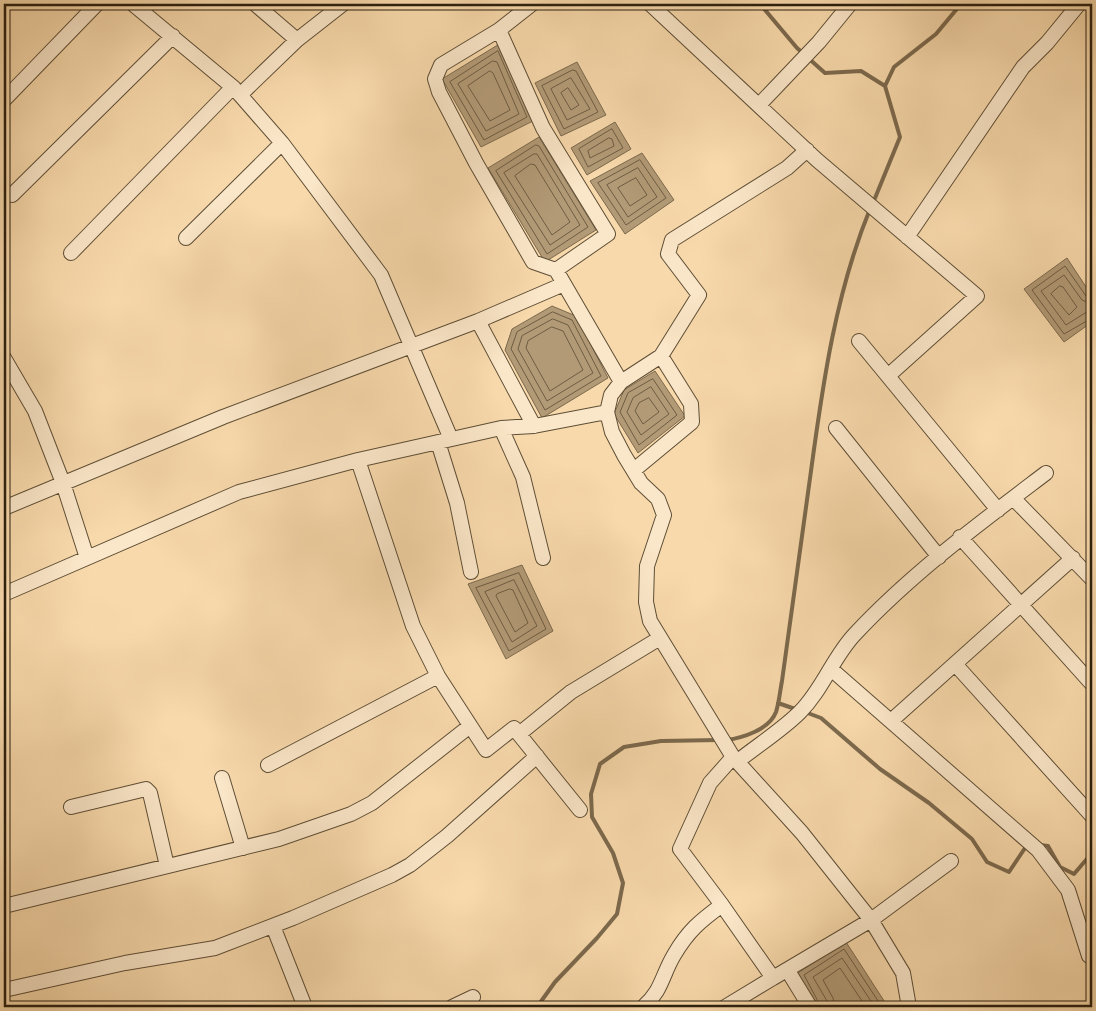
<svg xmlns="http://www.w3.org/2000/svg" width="1096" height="1011" font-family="'IM FELL Double Pica',serif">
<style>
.water{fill:#b29a76;stroke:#7c694d}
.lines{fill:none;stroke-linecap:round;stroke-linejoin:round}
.shore{stroke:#6e5c42;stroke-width:1}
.stream{stroke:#7c694d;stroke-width:4}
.street-casing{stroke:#5e4e36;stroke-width:16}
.street{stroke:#fae6c8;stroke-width:14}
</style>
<rect width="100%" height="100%" fill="#f8d9ab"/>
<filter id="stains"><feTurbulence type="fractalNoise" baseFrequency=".004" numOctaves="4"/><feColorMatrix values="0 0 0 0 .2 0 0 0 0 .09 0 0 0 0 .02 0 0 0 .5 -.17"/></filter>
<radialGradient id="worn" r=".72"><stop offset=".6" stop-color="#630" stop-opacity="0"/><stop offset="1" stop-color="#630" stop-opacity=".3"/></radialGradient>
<path class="water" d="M 501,43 L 535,120 L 481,147 L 442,79 Z
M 577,62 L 606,115 L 561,136 L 535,83 Z
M 615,122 L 631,149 L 587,175 L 571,148 Z
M 539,137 L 596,230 L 545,262 L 488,168 Z
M 642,153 L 674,200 L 625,234 L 590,181 Z
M 1067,258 L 1092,296 L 1092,322 L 1064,342 L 1024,289 Z
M 552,306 L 576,316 L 608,378 L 542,418 L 505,350 L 512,329 Z
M 655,371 L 685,416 L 638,453 L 614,414 L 624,390 Z
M 522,565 L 553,631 L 506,659 L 468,584 Z
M 846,942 L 888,1007 L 817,1007 L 796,974 Z"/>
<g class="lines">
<path class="shore" d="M 498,51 L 527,117 L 484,140 L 450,82 Z
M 493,61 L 497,62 L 519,114 L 486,131 L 458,84 Z
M 573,70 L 576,71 L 598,112 L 564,129 L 542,86 Z
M 490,71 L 493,73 L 510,110 L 490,121 L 468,86 Z
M 571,78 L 590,109 L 567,120 L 551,89 Z
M 568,88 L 579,105 L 571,110 L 561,93 Z
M 612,129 L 623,148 L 588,167 L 579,149 Z
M 609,138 L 612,139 L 614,146 L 590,158 L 588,151 Z
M 536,145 L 539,146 L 588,227 L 547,254 L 496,171 Z
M 534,154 L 537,154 L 580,225 L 550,245 L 504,173 Z
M 640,160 L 666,198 L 626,225 L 598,183 Z
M 531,164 L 535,165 L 570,222 L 552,235 L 515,176 Z
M 638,168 L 657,197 L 628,217 L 607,185 Z
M 636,178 L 647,195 L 630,206 L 618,188 Z
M 1060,286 L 1063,287 L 1077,307 L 1069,315 L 1051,294 Z
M 1092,298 L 1086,296 L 1065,266 L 1032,290 L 1064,334 L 1092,318
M 1092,304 L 1082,300 L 1064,275 L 1041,291 L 1066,325 L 1085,313 L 1092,312
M 553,312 L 572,320 L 601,376 L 545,410 L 511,349 L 517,332 Z
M 553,319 L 568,325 L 593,373 L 547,401 L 518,349 L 522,336 Z
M 552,327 L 563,331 L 583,370 L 550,391 L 526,348 L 528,341 Z
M 653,379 L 677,415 L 639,445 L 620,412 L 628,393 Z
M 651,387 L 669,414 L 641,435 L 627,412 L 633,398 Z
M 649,398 L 659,412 L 643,424 L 635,411 L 639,403 Z
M 519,573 L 546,629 L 509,651 L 476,588 Z
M 514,580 L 537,626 L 512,642 L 485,592 Z
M 510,589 L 513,590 L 528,623 L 515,632 L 496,596 L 497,594 Z
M 821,1007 L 804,975 L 844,949 L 882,1007
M 828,1007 L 827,1001 L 813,977 L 842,958 L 875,1007
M 835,1007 L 833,998 L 823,980 L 840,968 L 866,1007"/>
<path class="stream" d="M 760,4 L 797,48 L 825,73 L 861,71 L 885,86
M 873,203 L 900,137 L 885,86 L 894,67 L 936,34 L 961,4
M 778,703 L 798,710
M 805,712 L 821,718 L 880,769 L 929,803 L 972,839 L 987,862 L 1009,872 L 1027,845
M 726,740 C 742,738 769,730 776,712 C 779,703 780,691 782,681 C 791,611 801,541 811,471 C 823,382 836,292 870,209
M 1040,845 L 1048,846 L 1060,867 L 1074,874 L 1092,853
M 537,1007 L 555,982 L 597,938 L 617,914 L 623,883 L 613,853 L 592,817 L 591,794 L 600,764 L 624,747 L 661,741 L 719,740"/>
<defs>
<path id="street" d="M 133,4 L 234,88 L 282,143 L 381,275 L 451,439
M 255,4 L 297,40
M 532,4 L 499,30 L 441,65 L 435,79 L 439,92 L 476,163 L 533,262 L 556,270 L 621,382
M 650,4 L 817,160 L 977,296 L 889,375
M 499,30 L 543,128 L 608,234 L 556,270
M 240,95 L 297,40 L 343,4
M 4,100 L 97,4
M 759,105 L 819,42 L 850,4
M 807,150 L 787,168 L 672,240 L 668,254 L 699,295 L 661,356 L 621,382 L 611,395 L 607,412 L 612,432 L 624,455 L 641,483 L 658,499 L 664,515 L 647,566 L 646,602 L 650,621 L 733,757 L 802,833 L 871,920 L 903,973 L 909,1007
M 12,195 L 173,36
M 907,237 L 1023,67 L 1047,43 L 1079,4
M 186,238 L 282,143
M 71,253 L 233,87
M 478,321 L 534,426
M 859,341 L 998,510
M 4,358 L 35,411 L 63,483 L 87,558
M 501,428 L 523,477 L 543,558
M 836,428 L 939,557
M 438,442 L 457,503 L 471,572
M 358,460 L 413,626 L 438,676 L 486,750 L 514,728 L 580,810
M 634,470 L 692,422 L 691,404 L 661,356
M 1013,498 L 1092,579
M 4,508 L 223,417 L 478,321 L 564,284
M 960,537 L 1092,684
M 4,594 L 239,492 L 358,460 L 501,428 L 534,426 L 607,412
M 955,664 L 1092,816
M 831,669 L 1038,850 L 1068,890 L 1089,956 L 1092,954
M 891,721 L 1073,558
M 519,734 L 571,692 L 660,638
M 738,761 C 758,745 782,730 800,712 C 823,689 833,657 855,634 C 912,573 980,523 1046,473
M 268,765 L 438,676
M 222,778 L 243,848
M 71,807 L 146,789 L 150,793 L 167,866
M 722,905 L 773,978 L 871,920 L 951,861
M 4,906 L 279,839 L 351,814 L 372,803 L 470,726
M 273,926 L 305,1007
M 788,971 L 810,1007
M 4,990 L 125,963 L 215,948 L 293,918 L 392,875 L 410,865 L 447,836 L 537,756
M 452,1007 L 473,997
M 643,1007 C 662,991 662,975 674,955 C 688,931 700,921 722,905 L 680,849 L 710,783 L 733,757
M 725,1007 L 773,978"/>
</defs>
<use href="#street" class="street-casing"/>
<use href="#street" class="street"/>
</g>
<rect width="1096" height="1011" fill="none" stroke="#f8d9ab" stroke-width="20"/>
<rect x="5" y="5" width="1086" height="1001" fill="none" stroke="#2a1f0f" stroke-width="2.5"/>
<rect x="10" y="10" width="1076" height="991" fill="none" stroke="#2a1f0f"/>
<rect width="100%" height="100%" filter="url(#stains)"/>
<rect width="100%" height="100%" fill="url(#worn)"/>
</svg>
